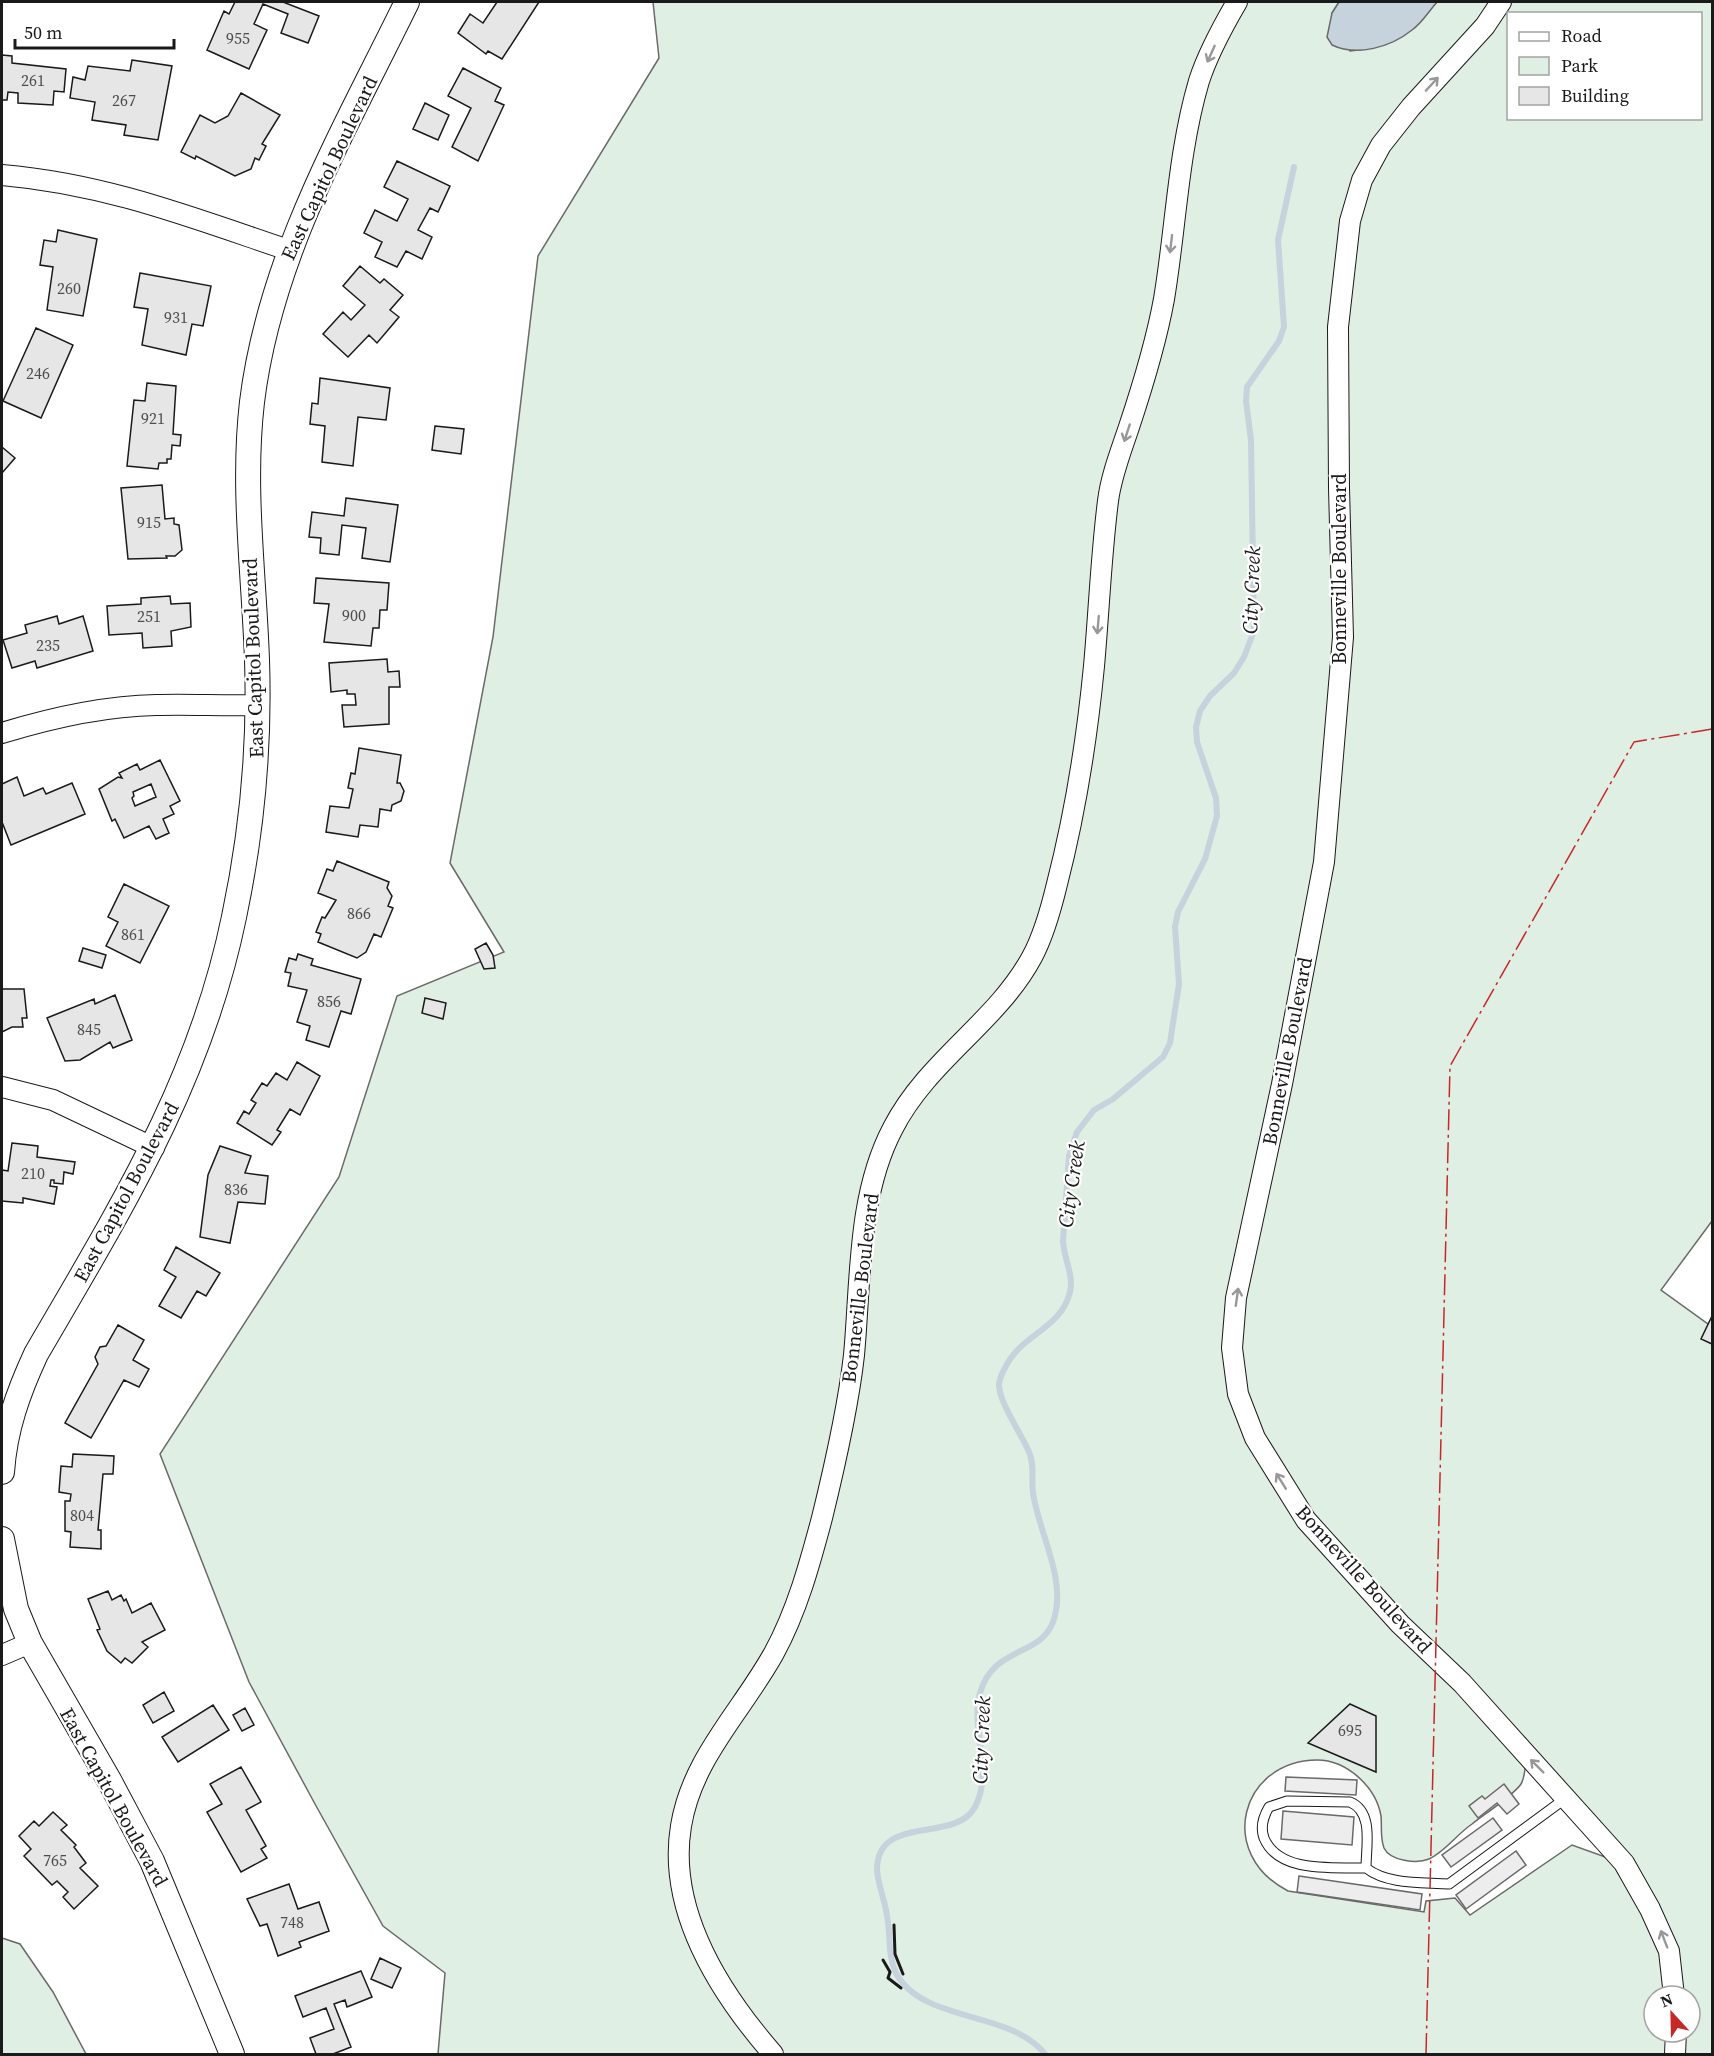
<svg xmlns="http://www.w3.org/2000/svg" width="1714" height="2056" font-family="'Source Serif 4',serif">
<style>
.green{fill:#e0efe3;stroke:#6a6a6a;stroke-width:1.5;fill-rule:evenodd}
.parking{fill:#ededed;stroke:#6a6a6a;stroke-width:1.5}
.water{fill:#c6d2dc;stroke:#6a6a6a;stroke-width:1.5}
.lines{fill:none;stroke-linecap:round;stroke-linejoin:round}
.stream{stroke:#c6d2dc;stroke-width:6}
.building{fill:#e6e6e6;stroke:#1a1a1a;stroke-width:1.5;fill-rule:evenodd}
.service-casing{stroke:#1a1a1a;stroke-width:11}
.minor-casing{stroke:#1a1a1a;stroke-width:22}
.tertiary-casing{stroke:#1a1a1a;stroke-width:26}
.service{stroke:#fff;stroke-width:9}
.minor{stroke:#fff;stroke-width:20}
.tertiary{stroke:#fff;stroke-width:24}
.wall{stroke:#1a1a1a;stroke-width:3}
.power{stroke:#c62828;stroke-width:1.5;stroke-dasharray:21 4.5 3 4.5;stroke-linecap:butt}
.oneway{stroke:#989898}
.labels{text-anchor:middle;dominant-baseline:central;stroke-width:4.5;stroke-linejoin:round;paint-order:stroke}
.number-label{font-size:16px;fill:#4d4d4d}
.street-label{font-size:20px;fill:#1a1a1a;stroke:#fff}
.water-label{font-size:21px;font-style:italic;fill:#1a1a1a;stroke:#fff}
</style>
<rect width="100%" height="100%" fill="#fff"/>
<path class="green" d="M 653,2 L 1339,2 L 1332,13 L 1350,51 C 1387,49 1414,29 1437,2 L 1712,2 L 1712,1221 L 1661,1290 L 1712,1327 L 1712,2054 L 438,2054 L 445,1973 L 383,1926 L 315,1804 L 249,1682 L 160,1454 L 339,1177 L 397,996 L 504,952 L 450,863 L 493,637 L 538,256 L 659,58 ZM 1508,14 L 1700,14 L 1700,118 L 1508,118 ZM 1527,1757 L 1622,1863 L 1572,1845 L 1470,1915 L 1455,1898 L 1426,1901 L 1424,1912 L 1288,1891 C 1216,1854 1240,1761 1317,1760 C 1347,1760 1376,1787 1381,1816 C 1382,1826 1380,1838 1384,1848 C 1390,1861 1417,1864 1429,1859 C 1445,1852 1457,1834 1472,1824 C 1482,1816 1515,1794 1521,1784 C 1525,1778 1525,1765 1527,1757 ZM 1654,1996 L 1690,1996 L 1690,2032 L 1654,2032 Z
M 2,1938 L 20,1944 L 53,1992 L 86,2054 L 2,2054 Z"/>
<path class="parking" d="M 1286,1777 L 1357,1780 L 1356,1795 L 1285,1791 Z
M 1504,1784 L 1519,1804 L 1507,1814 L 1497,1803 L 1478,1818 L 1469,1806 L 1482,1796 L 1485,1799 Z
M 1283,1811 L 1354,1817 L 1352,1845 L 1281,1839 Z
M 1493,1818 L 1502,1830 L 1451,1867 L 1442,1855 Z
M 1516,1851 L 1526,1865 L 1466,1909 L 1456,1895 Z
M 1299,1876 L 1422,1894 L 1420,1910 L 1297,1892 Z"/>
<path class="water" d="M 1339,2 L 1437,2 C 1429,11 1422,23 1412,30 C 1391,47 1357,57 1332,45 L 1327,37 L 1332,13 Z"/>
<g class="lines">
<path class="stream" d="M 1045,2054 C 1010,2010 922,2023 896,1973 C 887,1954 891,1935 887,1916 C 885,1900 878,1885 877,1870 C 877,1813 955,1844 975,1807 C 994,1772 970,1730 980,1693 C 993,1646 1040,1657 1053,1622 C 1068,1581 1039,1534 1033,1493 C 1031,1479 1035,1465 1029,1452 C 1022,1435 999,1402 999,1385 C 999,1378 1003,1372 1006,1366 C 1022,1334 1061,1329 1070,1292 C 1074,1275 1064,1259 1063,1241 L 1069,1156 L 1077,1132 L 1094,1110 L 1113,1099 L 1163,1057 L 1170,1043 L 1179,984 L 1175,927 L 1178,912 L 1205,859 L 1217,816 L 1216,798 L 1197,742 L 1196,727 L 1200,711 L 1210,696 L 1234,673 L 1244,657 L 1254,631 L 1251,440 L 1246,401 L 1247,387 L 1279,341 L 1284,327 L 1278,240 L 1294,167"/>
</g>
<path class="building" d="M 235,2 L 283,2 L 319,16 L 308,43 L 281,33 L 288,14 L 263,4 L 254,24 L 267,30 L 249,69 L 207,50 L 224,11 L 229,14 Z
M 497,2 L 539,2 L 502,59 L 488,51 L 486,54 L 458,33 L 470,14 L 483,23 Z
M 2,55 L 12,56 L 12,63 L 66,69 L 64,92 L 54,91 L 53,105 L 18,103 L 18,93 L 8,92 L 7,100 L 2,100 Z
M 132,60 L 172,66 L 158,140 L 124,135 L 126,125 L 92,120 L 95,102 L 70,98 L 73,77 L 85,80 L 88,66 L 130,71 Z
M 463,68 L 501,88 L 495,101 L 504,105 L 478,161 L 452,147 L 471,108 L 448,96 Z
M 241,93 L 280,115 L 262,144 L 266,146 L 259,160 L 255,158 L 251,169 L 235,176 L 196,156 L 195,159 L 181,152 L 200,115 L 215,123 L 228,116 Z
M 425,103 L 449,115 L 438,140 L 413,129 Z
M 397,161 L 450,186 L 438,212 L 430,208 L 418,230 L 432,237 L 422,259 L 406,251 L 397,267 L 375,257 L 382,242 L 364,233 L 375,210 L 397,221 L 408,199 L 384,187 Z
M 58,230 L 97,239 L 83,316 L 47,310 L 53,267 L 40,265 L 44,240 L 56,242 Z
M 360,266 L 380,283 L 384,279 L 403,295 L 390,310 L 399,317 L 377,343 L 369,335 L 348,357 L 323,334 L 343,312 L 351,320 L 365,305 L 343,286 Z
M 140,273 L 211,286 L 203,326 L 192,324 L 186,355 L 142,345 L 148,309 L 134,307 Z
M 36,328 L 73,345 L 41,418 L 3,401 Z
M 320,378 L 390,388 L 386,420 L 358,417 L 353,466 L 322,462 L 325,426 L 310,424 L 312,403 L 318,404 Z
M 147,383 L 176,386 L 173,434 L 181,435 L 180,446 L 172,445 L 171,459 L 167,459 L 167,463 L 159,463 L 158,469 L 127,466 L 134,400 L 145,401 Z
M 435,426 L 464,429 L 461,454 L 432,450 Z
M 2,447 L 15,458 L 2,473 Z
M 162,485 L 165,519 L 174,518 L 174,524 L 179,525 L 182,550 L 175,556 L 166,556 L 167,558 L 128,559 L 121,488 Z
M 346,498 L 398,505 L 390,562 L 362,558 L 366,528 L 342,525 L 339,555 L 320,553 L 321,538 L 309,537 L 312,512 L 344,516 Z
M 316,578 L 389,583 L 387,610 L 380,610 L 379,628 L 373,628 L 371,646 L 324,642 L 329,604 L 314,603 Z
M 170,596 L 171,604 L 190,603 L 191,627 L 171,631 L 172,646 L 143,648 L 142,633 L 109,635 L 107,606 L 141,604 L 141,598 Z
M 57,616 L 59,624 L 83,616 L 93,651 L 37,668 L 35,661 L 12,668 L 3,640 L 27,633 L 25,625 Z
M 387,659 L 388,672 L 399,671 L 400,687 L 389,687 L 389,724 L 344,727 L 342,705 L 356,705 L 355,694 L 347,694 L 347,690 L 331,692 L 329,663 Z
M 359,748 L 401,755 L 397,783 L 400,783 L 404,791 L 401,801 L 392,805 L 391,811 L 380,809 L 378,827 L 360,825 L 358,837 L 326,832 L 330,806 L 349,808 L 353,789 L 348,788 L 351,773 L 355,774 Z
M 160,760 L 180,801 L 170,806 L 174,814 L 163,819 L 169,833 L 156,839 L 149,826 L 124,838 L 115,819 L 112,821 L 99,789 L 118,777 L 122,778 L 119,773 L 137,764 L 140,770 ZM 151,784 L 156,797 L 135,806 L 132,798 L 134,796 L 133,792 Z
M 17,777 L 24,796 L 43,788 L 46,794 L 72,783 L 85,814 L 11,845 L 2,822 L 2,784 Z
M 337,861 L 389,882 L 387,888 L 392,896 L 388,906 L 393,908 L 381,937 L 374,934 L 366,952 L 357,958 L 318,942 L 321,934 L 316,932 L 322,917 L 325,918 L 336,900 L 318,893 L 327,869 L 333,871 Z
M 124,884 L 169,906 L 140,963 L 106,946 L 118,922 L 108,917 Z
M 486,943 L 493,955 L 495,968 L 484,969 L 475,949 Z
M 83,948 L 106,955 L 102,968 L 79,961 Z
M 298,954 L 313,959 L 311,965 L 361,979 L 351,1014 L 341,1011 L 329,1047 L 306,1040 L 310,1026 L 297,1022 L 307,990 L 288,986 L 291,973 L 285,972 L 289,958 L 296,960 Z
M 2,989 L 24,989 L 27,1018 L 22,1018 L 23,1027 L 12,1027 L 2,1032 Z
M 115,995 L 132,1040 L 113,1048 L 110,1042 L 80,1060 L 65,1061 L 47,1018 L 94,999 L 95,1004 Z
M 425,998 L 446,1003 L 443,1019 L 422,1013 Z
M 297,1062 L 320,1076 L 300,1115 L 290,1109 L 277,1130 L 281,1132 L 272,1145 L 237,1123 L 244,1111 L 249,1114 L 256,1103 L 251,1100 L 262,1083 L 267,1086 L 276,1073 L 287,1080 Z
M 12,1143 L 38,1146 L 37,1157 L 75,1162 L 73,1174 L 64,1172 L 63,1184 L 54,1183 L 54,1180 L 51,1180 L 50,1186 L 57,1187 L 54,1204 L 23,1198 L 23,1203 L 2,1201 L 2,1170 L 8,1171 Z
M 220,1146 L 251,1156 L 245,1173 L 268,1176 L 265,1204 L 238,1202 L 230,1243 L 200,1237 L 208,1175 Z
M 176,1247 L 220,1273 L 206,1296 L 197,1291 L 181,1318 L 159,1306 L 176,1277 L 164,1270 Z
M 1712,1316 L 1712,1344 L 1701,1339 Z
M 118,1325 L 144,1340 L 133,1360 L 149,1369 L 139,1387 L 124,1380 L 91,1438 L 65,1423 L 98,1364 L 95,1357 L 100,1347 L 106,1346 Z
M 73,1454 L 114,1456 L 113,1474 L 103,1474 L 98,1530 L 101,1530 L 101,1549 L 70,1547 L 71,1532 L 65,1531 L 65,1501 L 70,1501 L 71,1494 L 59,1492 L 61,1466 L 72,1467 Z
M 108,1591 L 112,1600 L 121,1595 L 124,1601 L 126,1599 L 132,1613 L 151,1603 L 165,1630 L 142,1642 L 148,1647 L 132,1663 L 125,1658 L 121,1663 L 107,1651 L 97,1630 L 100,1629 L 88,1599 Z
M 164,1692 L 174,1711 L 153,1723 L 143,1705 Z
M 1350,1704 L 1376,1716 L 1376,1772 L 1308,1743 Z
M 213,1705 L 229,1730 L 178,1762 L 162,1737 Z
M 245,1708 L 254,1725 L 242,1731 L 233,1715 Z
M 241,1767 L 261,1802 L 246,1810 L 266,1846 L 261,1849 L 267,1858 L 241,1872 L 207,1812 L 222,1804 L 210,1784 Z
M 53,1812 L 67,1825 L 61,1830 L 76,1845 L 74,1847 L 86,1863 L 80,1868 L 98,1886 L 74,1909 L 63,1897 L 68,1892 L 57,1881 L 52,1885 L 24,1856 L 31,1849 L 19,1836 L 34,1821 L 39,1826 Z
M 289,1884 L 298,1909 L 319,1902 L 329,1931 L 299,1942 L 301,1947 L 278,1956 L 267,1924 L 260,1926 L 247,1899 Z
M 380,1958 L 401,1968 L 392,1988 L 371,1979 Z
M 361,1971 L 372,1997 L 347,2007 L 345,2000 L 334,2004 L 351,2047 L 333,2054 L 316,2054 L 310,2038 L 334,2029 L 326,2008 L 303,2017 L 295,1996 Z"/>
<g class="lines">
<defs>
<path id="service" d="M 1366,1868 C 1334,1867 1279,1874 1264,1838 C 1260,1827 1263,1817 1269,1807 L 1287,1801 L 1350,1802 C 1374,1812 1366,1846 1366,1868 C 1388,1885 1422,1882 1449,1884 L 1566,1798"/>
<path id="minor" d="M 1501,2 L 1485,26 L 1411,107 L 1381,145 L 1362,180 L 1350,221 L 1338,327 L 1339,488 L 1343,637 L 1324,862 L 1282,1084 L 1236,1298 L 1232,1348 L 1238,1394 L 1255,1438 L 1306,1520 L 1400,1624 L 1462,1683 L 1624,1863 L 1650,1909 L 1669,1951 L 1674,1996
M 2,175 C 106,184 190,217 288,250
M 2,733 C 51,718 104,706 156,705 C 190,704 224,706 258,705
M 2,1087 L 53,1100 L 154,1148
M 2,1655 L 30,1643
M 773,2054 C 720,1993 667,1910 681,1826 C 692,1758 742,1711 774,1653 C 797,1611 810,1563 822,1518 C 835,1465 848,1409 854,1355 C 861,1280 857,1196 893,1128 C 928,1060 997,1022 1032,957 C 1044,935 1051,909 1057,884 C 1075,814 1087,739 1094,666 C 1099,611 1101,556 1108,501 C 1111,476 1121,451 1129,427 C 1143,385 1156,343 1164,299 C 1176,227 1178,152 1199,81 C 1208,53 1223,26 1237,2
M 1675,2054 L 1676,2032"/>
<path id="tertiary" d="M 2,1472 C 5,1429 18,1393 36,1354 C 119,1211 200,1083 234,917 C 252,832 260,747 257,660 C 254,574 242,488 252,402 C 270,256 344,131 407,2
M 2,1539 L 16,1609 L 30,1643 L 109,1780 L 152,1861 L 232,2054"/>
</defs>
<use href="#service" class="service-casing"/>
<use href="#minor" class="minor-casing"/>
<use href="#tertiary" class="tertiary-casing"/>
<use href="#service" class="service"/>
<use href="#minor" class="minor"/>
<use href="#tertiary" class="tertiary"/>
<path class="wall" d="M 894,1925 L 895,1954 L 903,1974
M 883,1960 L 890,1972 L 888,1978 L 901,1988"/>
<path class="power" d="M 1426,2054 L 1450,1066 L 1634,742 L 1712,729"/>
</g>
<defs><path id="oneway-shaft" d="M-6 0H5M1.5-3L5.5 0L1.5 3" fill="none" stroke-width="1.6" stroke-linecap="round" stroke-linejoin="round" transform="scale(1.5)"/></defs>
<g class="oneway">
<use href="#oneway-shaft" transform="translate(1211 54) rotate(114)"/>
<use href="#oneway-shaft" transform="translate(1432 84) rotate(-47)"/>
<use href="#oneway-shaft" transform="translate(1171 244) rotate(97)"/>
<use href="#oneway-shaft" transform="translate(1127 433) rotate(108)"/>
<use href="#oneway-shaft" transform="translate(1098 625) rotate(95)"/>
<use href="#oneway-shaft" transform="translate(1237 1297) rotate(-82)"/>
<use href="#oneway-shaft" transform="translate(1281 1481) rotate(-122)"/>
<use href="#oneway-shaft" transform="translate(1537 1766) rotate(-135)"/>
<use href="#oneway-shaft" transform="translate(1664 1939) rotate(-111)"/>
</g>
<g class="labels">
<g class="number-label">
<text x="238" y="38">955</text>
<text x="33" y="80">261</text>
<text x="124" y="100">267</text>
<text x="69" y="288">260</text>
<text x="176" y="317">931</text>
<text x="38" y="373">246</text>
<text x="153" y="418">921</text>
<text x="149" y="522">915</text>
<text x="354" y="615">900</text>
<text x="149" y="616">251</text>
<text x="48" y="645">235</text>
<text x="359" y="913">866</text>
<text x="133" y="934">861</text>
<text x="329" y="1001">856</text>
<text x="89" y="1029">845</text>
<text x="33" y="1173">210</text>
<text x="236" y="1189">836</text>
<text x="82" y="1515">804</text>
<text x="1350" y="1730">695</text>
<text x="55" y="1860">765</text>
<text x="292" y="1922">748</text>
</g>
<g class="street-label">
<text transform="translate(329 168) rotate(-65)">East Capitol Boulevard</text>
<text transform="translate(1339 569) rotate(-90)">Bonneville Boulevard</text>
<text transform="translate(253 658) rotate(-92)">East Capitol Boulevard</text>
<text transform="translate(1287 1051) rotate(-79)">Bonneville Boulevard</text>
<text transform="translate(126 1192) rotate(-62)">East Capitol Boulevard</text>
<text transform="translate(860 1288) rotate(-83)">Bonneville Boulevard</text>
<text transform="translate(1364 1579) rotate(48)">Bonneville Boulevard</text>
<text transform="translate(114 1797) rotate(61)">East Capitol Boulevard</text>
</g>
<g class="water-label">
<text transform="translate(1251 590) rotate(-88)">City Creek</text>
<text transform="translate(1071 1184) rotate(-82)">City Creek</text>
<text transform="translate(981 1740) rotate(-88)">City Creek</text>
</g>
</g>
<rect width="1714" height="2056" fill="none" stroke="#1a1a1a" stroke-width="6"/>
<rect x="1507" y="12" width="195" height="108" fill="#ffffff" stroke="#a3a3a3" stroke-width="1.5"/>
<rect x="1519" y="32" width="30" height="9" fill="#ffffff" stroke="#a3a3a3" stroke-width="1.5"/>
<text x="1561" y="42" font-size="18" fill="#1a1a1a">Road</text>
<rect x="1519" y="57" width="30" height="18" fill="#e0efe3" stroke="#a3a3a3" stroke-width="1.5"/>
<text x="1561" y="72" font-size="18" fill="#1a1a1a">Park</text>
<rect x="1519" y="87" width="30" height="18" fill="#e6e6e6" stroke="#a3a3a3" stroke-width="1.5"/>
<text x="1561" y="102" font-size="18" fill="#1a1a1a">Building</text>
<g transform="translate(1672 2014) rotate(338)"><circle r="28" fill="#ffffff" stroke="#a3a3a3" stroke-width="1.5"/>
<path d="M0-4.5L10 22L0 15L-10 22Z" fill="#c62828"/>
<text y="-9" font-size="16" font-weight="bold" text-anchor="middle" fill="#1a1a1a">N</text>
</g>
<path d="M15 39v9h159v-9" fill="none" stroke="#1a1a1a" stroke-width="3"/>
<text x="24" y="39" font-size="18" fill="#1a1a1a" stroke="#ffffff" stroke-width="4.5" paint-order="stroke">50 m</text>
</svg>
